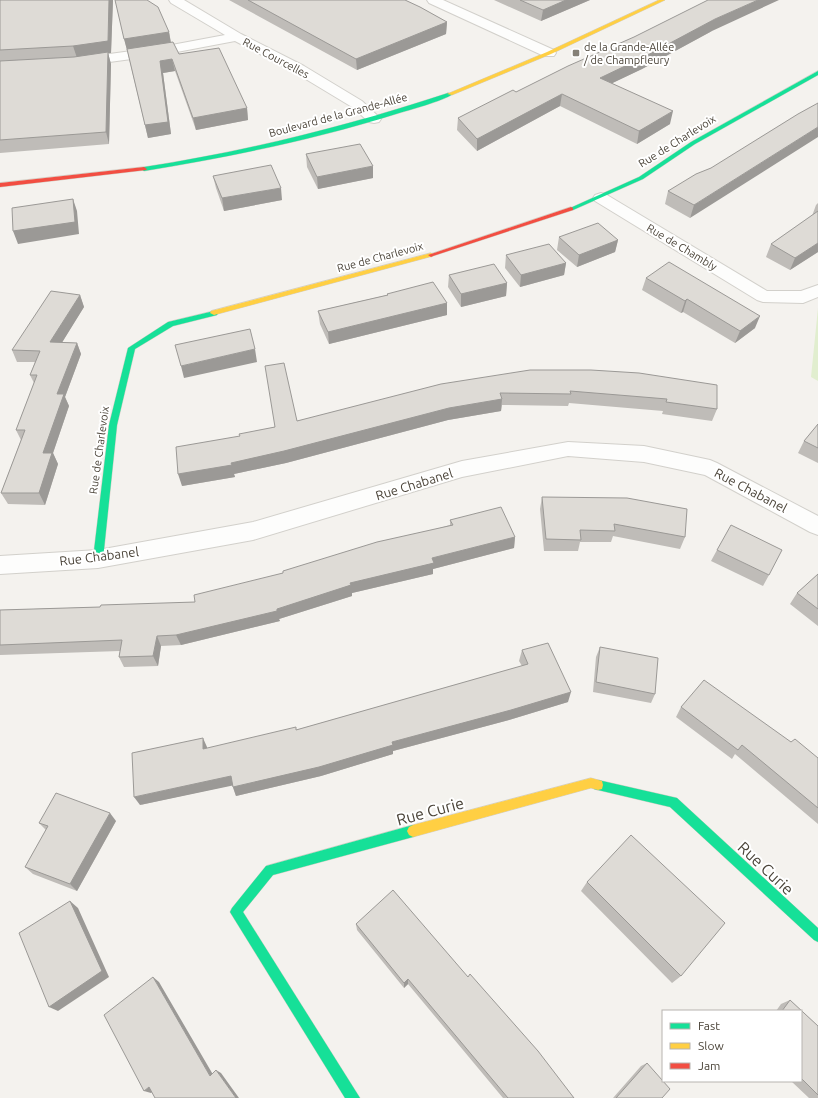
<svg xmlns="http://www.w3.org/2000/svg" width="818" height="1098" font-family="Ubuntu,sans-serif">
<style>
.green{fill:#e1eecf}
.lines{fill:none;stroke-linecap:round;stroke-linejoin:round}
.street-casing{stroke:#d2d0cb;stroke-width:2}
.fast-casing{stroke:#d3cfc5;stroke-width:1}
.slow-casing{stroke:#d3cfc5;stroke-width:1}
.jam-casing{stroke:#d3cfc5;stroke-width:1}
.street{fill:#fdfdfc;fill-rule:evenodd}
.fast{fill:#16e098;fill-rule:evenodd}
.slow{fill:#ffcf43;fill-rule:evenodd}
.jam{fill:#f24e42;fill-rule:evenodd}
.wall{fill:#bfbcb8}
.shaded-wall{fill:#9b9996}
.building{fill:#dedbd6;stroke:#9b9996}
.poi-dot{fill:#868178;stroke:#fff;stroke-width:1.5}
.labels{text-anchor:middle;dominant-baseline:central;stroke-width:4;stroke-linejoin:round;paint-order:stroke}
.far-poi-label{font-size:11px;fill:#4b4439;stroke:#fff;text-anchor:start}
.far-street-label{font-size:11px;fill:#4b4439;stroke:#fff}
.street-label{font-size:13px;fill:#4b4439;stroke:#fff}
.near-street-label{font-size:16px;fill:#4b4439;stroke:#fff}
</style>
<rect width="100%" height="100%" fill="#f4f2ee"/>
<path class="green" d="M 818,308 L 818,381 L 811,377 Z"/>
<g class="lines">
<defs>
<path id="street" d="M 169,0 L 184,0 L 241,34 L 304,66 L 362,101 L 381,119 L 379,122 L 374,123 L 369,122 L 352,107 L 294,72 L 235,41 L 161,55 L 80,66 L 75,65 L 73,62 L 75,59 L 80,58 L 161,47 L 225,35 L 171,3 Z
M 427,0 L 443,0 L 554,50 L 556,53 L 554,56 L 544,56 L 429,3 Z
M 601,193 L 607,195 L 767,291 L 801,291 L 818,285 L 818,297 L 803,303 L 763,302 L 757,300 L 595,201 L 593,198 L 595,195 Z
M 568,442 L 644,446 L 710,460 L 717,463 L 818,516 L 818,535 L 810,532 L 705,475 L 644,462 L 568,456 L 462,477 L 253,540 L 98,568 L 0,574 L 0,556 L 98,550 L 253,522 L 462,461 Z"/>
<path id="fast" d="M 818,71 L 818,75 L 695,144 L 643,179 L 573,210 L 568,209 L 639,177 L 691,142 Z
M 448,93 L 453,94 C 443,101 409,110 396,114 C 313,140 229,157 144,171 L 141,169 L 144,167 C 248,151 348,126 448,93 Z
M 214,311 L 218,313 L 217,315 L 173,326 L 135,349 L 117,425 L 103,559 L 101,562 L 95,562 L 93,559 L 109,425 L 128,348 L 168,322 Z
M 598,780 L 677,798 L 818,928 L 818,942 L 814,940 L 670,807 L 598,790 L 594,789 L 593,785 L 594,781 Z
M 413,825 L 417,827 L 419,831 L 417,835 L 413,837 L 273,875 L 243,912 L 360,1098 L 345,1098 L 230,912 L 232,908 L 266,866 Z"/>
<path id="slow" d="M 659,0 L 665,0 L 551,54 L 452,95 L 447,94 L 547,52 Z
M 431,253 L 434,255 L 433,256 L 214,315 L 210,313 L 211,311 Z
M 591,778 L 602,781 L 603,785 L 602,789 L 598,790 L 591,788 L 413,837 L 409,835 L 407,831 L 409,827 L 413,825 Z"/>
<path id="jam" d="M 144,167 L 147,169 L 146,170 L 0,187 L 0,183 Z
M 571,207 L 573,208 L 573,210 L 433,256 L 431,257 L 428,255 Z"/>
</defs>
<use href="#street" class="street-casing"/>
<use href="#fast" class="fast-casing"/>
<use href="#slow" class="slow-casing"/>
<use href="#jam" class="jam-casing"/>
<use href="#street" class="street"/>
<use href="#fast" class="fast"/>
<use href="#slow" class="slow"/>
<use href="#jam" class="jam"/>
</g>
<path class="wall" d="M 0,0 L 113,0 L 111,53 L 108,53 L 111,64 L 109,144 L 0,153 Z
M 115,0 L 169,32 L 171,42 L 179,54 L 247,108 L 248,120 L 196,130 L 175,71 L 163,73 L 171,134 L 148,138 Z
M 229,0 L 405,0 L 447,22 L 446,34 L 357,70 Z
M 494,0 L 590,0 L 541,21 Z
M 712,31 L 642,69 L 612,83 L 670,124 L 637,144 L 560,106 L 477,151 L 457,130 L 458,118 L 516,92 Z
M 306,154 L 373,178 L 318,189 L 307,167 Z
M 711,168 L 690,218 L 665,204 L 668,191 Z
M 213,176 L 282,200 L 224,211 L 216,188 Z
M 818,203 L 818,252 L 790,270 L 766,257 L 771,244 L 812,216 L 816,205 Z
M 559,237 L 618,240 L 615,252 L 577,267 L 557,250 Z
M 506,255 L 566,263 L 564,275 L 520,287 L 505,268 Z
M 449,275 L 507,283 L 506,296 L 461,307 L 448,287 Z
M 646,278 L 755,328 L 735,343 L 683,312 L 681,313 L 642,290 Z
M 387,294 L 447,303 L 447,315 L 329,344 L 320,324 L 318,311 L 387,295 Z
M 80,295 L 84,307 L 62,342 L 77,343 L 81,354 L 65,397 L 69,406 L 53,453 L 58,464 L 45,505 L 8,504 L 1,493 L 21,440 L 16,430 L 34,383 L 30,375 L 35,362 L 17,362 L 12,350 Z
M 530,370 L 717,409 L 712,421 L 662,414 L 663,411 L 569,403 L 568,406 L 502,405 L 501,411 L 448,420 L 286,463 L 234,474 L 235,477 L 182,486 L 240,436 L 297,421 Z
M 818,424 L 818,463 L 798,453 L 804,441 Z
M 542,497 L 685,537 L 680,549 L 613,536 L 611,542 L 580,542 L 578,551 L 544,551 L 540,509 Z
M 450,520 L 515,537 L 514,548 L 433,569 L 433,574 L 352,593 L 352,596 L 279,619 L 280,621 L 181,645 L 161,646 L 158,666 L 124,667 L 119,657 L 120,651 L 0,655 L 0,610 L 100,607 L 195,602 L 283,573 L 450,525 Z
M 717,550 L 769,575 L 763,586 L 711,561 Z
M 818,574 L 818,626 L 790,604 L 797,593 Z
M 600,647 L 655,694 L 651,703 L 593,692 L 596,657 Z
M 522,650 L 568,702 L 509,720 L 393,751 L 393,754 L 321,776 L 236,796 L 232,785 L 140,805 L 296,730 L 522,666 L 519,661 Z
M 681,707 L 791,742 L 818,758 L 818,824 L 735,754 L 732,759 L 676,717 Z
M 116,821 L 77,891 L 33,874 L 25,867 L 46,830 L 39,823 Z
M 587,882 L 681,976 L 672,983 L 581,891 Z
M 356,924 L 468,977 L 574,1098 L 503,1098 L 408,984 L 404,988 L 357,930 Z
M 790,1000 L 818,1026 L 818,1098 L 809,1098 L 791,1081 L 801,1081 L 801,1011 L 776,1011 L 781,1004 Z
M 647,1063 L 662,1098 L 613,1098 L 641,1066 Z"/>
<path class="shaded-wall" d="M 109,0 L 113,0 L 111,53 L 108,53 L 111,64 L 109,144 L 106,132 L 77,58 L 73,46 Z
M 566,0 L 590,0 L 541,21 L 543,10 Z
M 758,0 L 779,0 L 712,31 L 642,69 L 598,90 L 600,78 L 715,19 Z
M 447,22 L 446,34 L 357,70 L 356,59 Z
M 169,32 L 171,44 L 127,50 L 124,39 Z
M 172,59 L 175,71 L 163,73 L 171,134 L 148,138 L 145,125 L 160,61 Z
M 562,94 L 560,106 L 477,151 L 477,139 Z
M 247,108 L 248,120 L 196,130 L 193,118 Z
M 673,111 L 670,124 L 637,144 L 639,131 Z
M 818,127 L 818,137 L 690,218 L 694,205 Z
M 373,166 L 373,178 L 318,189 L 317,177 Z
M 281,188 L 282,200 L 224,211 L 222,198 Z
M 73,199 L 77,211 L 79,234 L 18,244 L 13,231 Z
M 618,240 L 615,252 L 577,267 L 579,255 Z
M 818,243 L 818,252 L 790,270 L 795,258 Z
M 566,263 L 564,275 L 520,287 L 521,275 Z
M 507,283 L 506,296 L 461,307 L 461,294 Z
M 80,295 L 84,307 L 55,354 L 50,342 Z
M 687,299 L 683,312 L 681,313 L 685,301 Z
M 447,303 L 447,315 L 329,344 L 328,332 Z
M 760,316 L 755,328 L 735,343 L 740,331 Z
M 77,343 L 81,354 L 65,397 L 69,406 L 53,453 L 58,464 L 45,505 L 39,493 L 43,453 L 57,394 Z
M 255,349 L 257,362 L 184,378 L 181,366 Z
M 502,399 L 501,411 L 448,420 L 286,463 L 234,474 L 235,477 L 182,486 L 178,474 L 231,463 L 449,408 Z
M 515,537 L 514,548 L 433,569 L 433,574 L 352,593 L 352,596 L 279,619 L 280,621 L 181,645 L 176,635 L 277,609 L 350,583 L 432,558 Z
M 157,636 L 161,646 L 158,666 L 153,656 Z
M 571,692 L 568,702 L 509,720 L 393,751 L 393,754 L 321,776 L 236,796 L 233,787 L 392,742 Z
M 203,738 L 207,747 L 208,758 L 203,749 Z
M 231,776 L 235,785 L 140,805 L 134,797 Z
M 110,813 L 116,821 L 77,891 L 70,884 Z
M 70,901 L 78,908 L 109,977 L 58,1011 L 49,1007 Z
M 153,977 L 159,982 L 215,1078 L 210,1076 Z
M 408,979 L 408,984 L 404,988 L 404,983 Z
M 216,1070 L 221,1073 L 239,1098 L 236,1098 Z
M 149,1087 L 155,1090 L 151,1093 L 144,1091 Z"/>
<path class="building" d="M 0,0 L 109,0 L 108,41 L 73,46 L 0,50 Z
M 115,0 L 147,0 L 158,7 L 169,32 L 124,39 Z
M 248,0 L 405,0 L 420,7 L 447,22 L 356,59 Z
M 520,0 L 566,0 L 543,10 Z
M 708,0 L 758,0 L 715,19 L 644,57 L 600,78 L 673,111 L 639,131 L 562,94 L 477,139 L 458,118 L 513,90 L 516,92 L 568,66 L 634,37 Z
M 173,42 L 179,54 L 219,48 L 247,108 L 193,118 L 172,59 L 160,61 L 168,122 L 145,125 L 127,49 Z
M 108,52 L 106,132 L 0,140 L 0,61 L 74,57 Z
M 818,103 L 818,127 L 694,205 L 668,191 L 696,174 L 711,168 L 798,114 Z
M 360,144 L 373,166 L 317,177 L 306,154 Z
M 271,165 L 281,188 L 222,198 L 213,176 Z
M 73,199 L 75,222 L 13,231 L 12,208 Z
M 818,211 L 818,243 L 795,258 L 771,244 Z
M 598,223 L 618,240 L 579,255 L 559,237 Z
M 549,244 L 566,263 L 521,275 L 506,255 Z
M 669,262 L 760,316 L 740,331 L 687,299 L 685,301 L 646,278 Z
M 494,264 L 507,283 L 461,294 L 449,275 Z
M 433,282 L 447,303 L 328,332 L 318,311 L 388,295 L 387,294 Z
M 51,291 L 80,295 L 50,342 L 77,343 L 57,394 L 64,394 L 43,453 L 52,453 L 39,493 L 1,493 L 25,430 L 16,430 L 37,375 L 30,375 L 40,351 L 12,350 Z
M 250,329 L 255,349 L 181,366 L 175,345 Z
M 284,363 L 297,421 L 441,384 L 530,370 L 591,370 L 639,373 L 717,385 L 717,409 L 666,402 L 667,399 L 570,391 L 571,394 L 500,393 L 502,399 L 449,408 L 284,451 L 231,463 L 232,465 L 178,474 L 176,447 L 240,436 L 239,434 L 275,427 L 265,366 Z
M 818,424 L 818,448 L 804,441 Z
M 542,497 L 627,498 L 687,509 L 685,537 L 614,524 L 615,531 L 580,530 L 581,540 L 546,539 Z
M 501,507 L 515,537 L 432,558 L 434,563 L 350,583 L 351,585 L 277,609 L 277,611 L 176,635 L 157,636 L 153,656 L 119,657 L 122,640 L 0,645 L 0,610 L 100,607 L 101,605 L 195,602 L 194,595 L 283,573 L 283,571 L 377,542 L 453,525 L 450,520 Z
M 731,525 L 782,550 L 769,575 L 717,550 Z
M 818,574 L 818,609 L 797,593 Z
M 548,643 L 571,692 L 511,710 L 392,742 L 393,745 L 319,767 L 233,787 L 231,776 L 134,797 L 132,753 L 203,738 L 203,749 L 296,727 L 296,730 L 528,664 L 522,650 Z
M 600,647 L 658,658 L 655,694 L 596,682 Z
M 704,680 L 791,742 L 795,739 L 818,758 L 818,808 L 742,745 L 738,750 L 681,707 Z
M 56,793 L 110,813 L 70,884 L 25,867 L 48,826 L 39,823 Z
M 631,835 L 725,923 L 681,976 L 587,882 Z
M 393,890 L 468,977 L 470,974 L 538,1051 L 574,1098 L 508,1098 L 408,979 L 404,983 L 356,924 Z
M 70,901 L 102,971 L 49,1007 L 19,933 Z
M 153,977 L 210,1076 L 216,1070 L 236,1098 L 155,1098 L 149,1087 L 144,1091 L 104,1015 Z
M 790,1000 L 818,1026 L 818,1095 L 801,1078 L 801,1011 L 782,1011 Z
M 647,1063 L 670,1089 L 662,1098 L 616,1098 Z"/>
<rect class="poi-dot" x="572" y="49" width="8" height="8" rx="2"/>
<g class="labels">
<g class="far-poi-label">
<text x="584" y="47">de la Grande-Allée<tspan x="584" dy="13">/ de Champfleury</tspan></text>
</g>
<g class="far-street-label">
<text transform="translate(276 58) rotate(28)">Rue Courcelles</text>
<text transform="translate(338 115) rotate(-15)">Boulevard de la Grande-Allée</text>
<text transform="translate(677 141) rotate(-32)">Rue de Charlevoix</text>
<text transform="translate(682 247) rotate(31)">Rue de Chambly</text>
<text transform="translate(380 257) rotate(-15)">Rue de Charlevoix</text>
<text transform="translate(99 450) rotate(-82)">Rue de Charlevoix</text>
</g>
<g class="street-label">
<text transform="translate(414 484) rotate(-17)">Rue Chabanel</text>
<text transform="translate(751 490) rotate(28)">Rue Chabanel</text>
<text transform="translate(99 556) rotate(-7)">Rue Chabanel</text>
</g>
<g class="near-street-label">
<text transform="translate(430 811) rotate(-15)">Rue Curie</text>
<text transform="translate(766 868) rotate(43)">Rue Curie</text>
</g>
</g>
<rect x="662" y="1010" width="140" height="72" fill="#ffffff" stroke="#b7b4b0"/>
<rect x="670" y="1023" width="20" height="6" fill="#16e098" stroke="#b7b4b0"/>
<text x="698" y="1030" font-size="12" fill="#4b4439">Fast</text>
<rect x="670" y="1043" width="20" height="6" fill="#ffcf43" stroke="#b7b4b0"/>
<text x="698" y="1050" font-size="12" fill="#4b4439">Slow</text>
<rect x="670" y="1063" width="20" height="6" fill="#f24e42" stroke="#b7b4b0"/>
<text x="698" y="1070" font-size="12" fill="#4b4439">Jam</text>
</svg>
